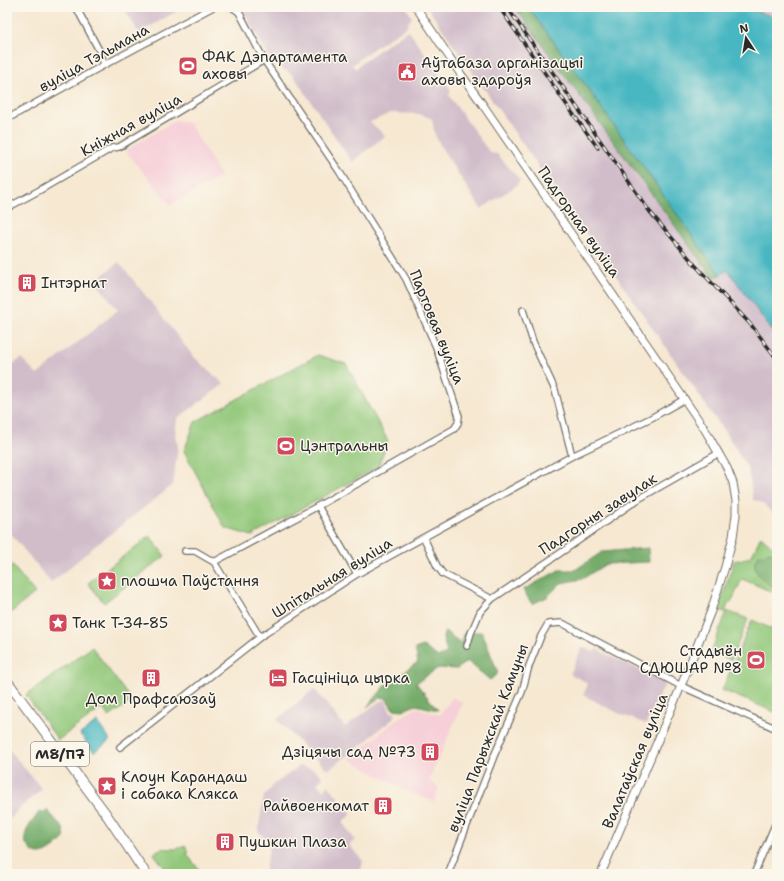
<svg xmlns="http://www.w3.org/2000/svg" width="784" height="881" font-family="'Shantell Sans',sans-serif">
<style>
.built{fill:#f6cfd8}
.industrial{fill:#d1bdca}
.green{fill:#92c87a;stroke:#5e7a52}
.forest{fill:#75ac6a;stroke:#506c4a}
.water{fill:#49b7c2;stroke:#3a7176}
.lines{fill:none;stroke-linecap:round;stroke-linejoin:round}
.minor-casing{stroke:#726d65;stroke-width:8}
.tertiary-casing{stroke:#726d65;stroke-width:9}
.primary-casing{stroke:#726d65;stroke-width:11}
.minor{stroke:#fff;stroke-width:5.5}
.tertiary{stroke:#fff;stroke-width:7}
.primary{stroke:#fff;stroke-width:9}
.rail-casing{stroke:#2b2b2b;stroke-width:3.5}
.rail{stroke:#fbf7ec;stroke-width:2;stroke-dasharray:6;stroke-linecap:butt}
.labels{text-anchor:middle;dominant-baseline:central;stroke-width:3;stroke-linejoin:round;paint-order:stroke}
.shield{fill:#fbf7ec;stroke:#696865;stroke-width:1}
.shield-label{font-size:14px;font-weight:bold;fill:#2b2b2b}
.poi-label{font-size:15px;fill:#2b2b2b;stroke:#fbf7ec;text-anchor:start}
.street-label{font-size:15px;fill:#2b2b2b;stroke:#fbf7ec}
</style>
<rect width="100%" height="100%" fill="#fbf7ec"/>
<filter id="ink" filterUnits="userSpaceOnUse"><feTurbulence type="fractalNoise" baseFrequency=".025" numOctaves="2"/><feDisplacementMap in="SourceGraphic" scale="8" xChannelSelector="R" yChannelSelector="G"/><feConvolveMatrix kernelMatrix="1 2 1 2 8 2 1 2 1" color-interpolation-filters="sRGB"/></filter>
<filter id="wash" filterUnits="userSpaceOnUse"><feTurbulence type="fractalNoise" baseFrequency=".012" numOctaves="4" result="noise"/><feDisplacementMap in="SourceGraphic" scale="16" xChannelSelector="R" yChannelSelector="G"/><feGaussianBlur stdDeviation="0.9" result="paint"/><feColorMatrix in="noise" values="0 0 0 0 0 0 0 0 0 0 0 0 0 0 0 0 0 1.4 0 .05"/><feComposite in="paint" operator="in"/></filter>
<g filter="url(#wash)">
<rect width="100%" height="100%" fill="#f6e8d1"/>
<path class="built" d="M 176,120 L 189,123 L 221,176 L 171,205 L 125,151 Z
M 452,698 L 463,702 L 429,781 L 439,787 L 434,802 L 406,791 L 349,759 L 399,718 L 417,708 L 440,715 Z"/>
<path class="industrial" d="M 123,7 L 184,7 L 139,33 Z
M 241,7 L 406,7 L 412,17 L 406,27 L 374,48 L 352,65 L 356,69 L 362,62 L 408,30 L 451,90 L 449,96 L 490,153 L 497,154 L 520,180 L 516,186 L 481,209 L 444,152 L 435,135 L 432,119 L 419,114 L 391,113 L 370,122 L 385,136 L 352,162 L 293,75 L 272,62 Z
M 427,7 L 515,7 L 713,278 L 728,270 L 777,338 L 777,517 L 761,502 L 753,500 L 748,469 L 733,444 L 544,172 L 543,173 Z
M 738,7 L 777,7 L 777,17 L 748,9 Z
M 119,262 L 194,357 L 224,384 L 177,419 L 175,436 L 178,446 L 173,485 L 95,546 L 51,583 L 7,529 L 7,368 L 22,358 L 37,375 L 118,310 L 95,281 Z
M 582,647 L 594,652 L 596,649 L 666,683 L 655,703 L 646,724 L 620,714 L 583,695 L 587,687 L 586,682 L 570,674 Z
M 314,689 L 345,727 L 380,701 L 386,700 L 390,711 L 396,714 L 387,725 L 384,725 L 364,743 L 328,770 L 277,720 Z
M 7,747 L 42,789 L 21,807 L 7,822 Z
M 300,766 L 313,769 L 319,773 L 323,778 L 317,783 L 323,790 L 328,785 L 352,814 L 342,822 L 355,840 L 349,845 L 363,861 L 360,874 L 264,874 L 270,844 L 258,831 L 264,796 L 268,793 L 273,785 Z"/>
<path class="green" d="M 318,355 L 346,364 L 388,441 L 378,467 L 252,536 L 225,528 L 184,451 L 195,422 Z
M 150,536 L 165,556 L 104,603 L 88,583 Z
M 761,536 L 773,547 L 776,545 L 777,546 L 777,594 L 742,579 L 731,603 L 728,604 L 725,612 L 718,610 L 734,561 L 751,557 Z
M 7,559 L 35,593 L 7,616 Z
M 727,611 L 748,619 L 731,660 L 711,652 Z
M 752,620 L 777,631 L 777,713 L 722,690 Z
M 92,647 L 132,701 L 109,717 L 102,708 L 58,740 L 26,695 Z
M 186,846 L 188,856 L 198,868 L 198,870 L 185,874 L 170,874 L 154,854 C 159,846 168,849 176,849 C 179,848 182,847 186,846 Z"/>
<path class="forest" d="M 515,7 L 528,7 L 582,80 L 720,275 L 713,278 Z
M 648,548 L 649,562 L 606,564 L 582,579 L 561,583 L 547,597 L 532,604 L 523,590 L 559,570 L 575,570 L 602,552 Z
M 770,552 L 777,555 L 777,589 C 765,582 746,569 759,555 Z
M 445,631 L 461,644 L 465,632 L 482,632 L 498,673 L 490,680 L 467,661 L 457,669 L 438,668 L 416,683 L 438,710 L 416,705 L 403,710 L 393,709 L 386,698 L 380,697 L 367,707 L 388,683 L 418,662 L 415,649 L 423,646 L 438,657 L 447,653 L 443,637 Z
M 48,811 L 63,828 L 65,837 C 57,846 39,863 29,848 C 26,845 24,840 25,836 C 26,828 35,819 39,812 Z"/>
<path class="water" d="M 528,7 L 738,7 L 777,17 L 777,338 L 728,270 L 720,275 L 582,80 Z
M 97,722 L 110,740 L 94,752 L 80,734 Z"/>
</g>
<g filter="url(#ink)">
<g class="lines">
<defs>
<path id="minor" d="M 76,7 L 101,54 L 104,65
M 7,119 L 104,65 L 213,7
M 7,208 L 40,190 L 112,148 L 119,147 L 264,60
M 523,310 L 533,342 L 555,390 L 572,456
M 318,506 L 357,574
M 424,538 L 437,566 L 443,574 L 492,599
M 185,551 L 195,551 L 214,562
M 214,562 L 318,506 L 454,429 L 458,423 L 459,416 L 436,347 L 406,279 L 339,171 L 264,60 L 239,12 L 232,7
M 214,562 L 260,637
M 467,646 L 471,633 L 480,612 L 492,599 L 559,554 L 640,498 L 719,453
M 120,747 L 260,637 L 357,574 L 572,456 L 651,418 L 685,399
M 448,874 L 494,756 L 522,692 L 529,666 L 541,636 L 548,624 L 562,623 L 681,686 L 777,729
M 754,874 L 777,820"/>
<path id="tertiary" d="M 416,7 L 460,73 L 483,105 L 704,428 L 727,468 L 733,483 L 736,501 L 736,515 L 733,537 L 725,567 L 711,611 L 681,686 L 601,874"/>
<path id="primary" d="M 7,681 L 106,814 L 146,874"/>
</defs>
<use href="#minor" class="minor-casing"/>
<use href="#tertiary" class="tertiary-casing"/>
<use href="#primary" class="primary-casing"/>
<use href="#minor" class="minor"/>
<use href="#tertiary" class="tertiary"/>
<use href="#primary" class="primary"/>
<defs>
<path id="rail" d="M 499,7 L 571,111 L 598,148
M 507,7 L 650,212 L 695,265 L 752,326 L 777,359"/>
</defs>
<use href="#rail" class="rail-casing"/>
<use href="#rail" class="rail"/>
</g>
</g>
<defs>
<symbol id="stadium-square" viewBox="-11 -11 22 22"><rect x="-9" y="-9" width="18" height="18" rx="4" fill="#d1495b" stroke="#fbf7ec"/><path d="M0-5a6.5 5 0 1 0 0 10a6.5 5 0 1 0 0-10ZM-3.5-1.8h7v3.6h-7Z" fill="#fff"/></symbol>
<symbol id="civic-square" viewBox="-11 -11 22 22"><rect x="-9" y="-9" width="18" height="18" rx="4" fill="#d1495b" stroke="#fbf7ec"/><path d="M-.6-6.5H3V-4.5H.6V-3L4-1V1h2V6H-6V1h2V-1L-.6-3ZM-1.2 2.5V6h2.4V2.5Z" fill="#fff"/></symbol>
<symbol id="building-square" viewBox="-11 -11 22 22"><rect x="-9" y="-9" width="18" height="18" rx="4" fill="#d1495b" stroke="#fbf7ec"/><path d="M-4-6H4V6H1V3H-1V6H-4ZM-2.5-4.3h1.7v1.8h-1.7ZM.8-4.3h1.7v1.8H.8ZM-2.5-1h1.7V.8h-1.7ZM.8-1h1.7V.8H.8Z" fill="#fff"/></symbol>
<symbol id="sight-square" viewBox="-11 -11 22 22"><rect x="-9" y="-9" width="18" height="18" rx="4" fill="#d1495b" stroke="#fbf7ec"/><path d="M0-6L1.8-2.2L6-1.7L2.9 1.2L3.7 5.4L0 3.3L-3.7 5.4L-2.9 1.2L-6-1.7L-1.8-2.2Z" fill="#fff"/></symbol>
<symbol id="hotel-square" viewBox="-11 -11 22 22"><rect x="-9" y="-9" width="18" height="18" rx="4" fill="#d1495b" stroke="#fbf7ec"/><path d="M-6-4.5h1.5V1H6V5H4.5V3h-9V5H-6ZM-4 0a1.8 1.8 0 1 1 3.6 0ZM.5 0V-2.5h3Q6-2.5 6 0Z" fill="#fff"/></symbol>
</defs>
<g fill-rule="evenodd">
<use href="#stadium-square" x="177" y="55" width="22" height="22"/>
<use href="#civic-square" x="396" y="61" width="22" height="22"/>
<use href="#building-square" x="16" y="272" width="22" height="22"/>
<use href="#stadium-square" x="275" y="435" width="22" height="22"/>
<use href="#sight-square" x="96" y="570" width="22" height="22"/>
<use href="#sight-square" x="47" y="612" width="22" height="22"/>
<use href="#stadium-square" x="745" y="649" width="22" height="22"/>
<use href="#building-square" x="140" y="667" width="22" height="22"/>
<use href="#hotel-square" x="267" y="667" width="22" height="22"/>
<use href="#building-square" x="419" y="741" width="22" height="22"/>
<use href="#sight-square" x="96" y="775" width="22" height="22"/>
<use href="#building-square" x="372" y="795" width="22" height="22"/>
<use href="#building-square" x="214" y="831" width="22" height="22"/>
</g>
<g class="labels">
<rect class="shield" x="31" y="742" width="58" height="24" rx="3"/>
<g class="shield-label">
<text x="60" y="754">М8/П7</text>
</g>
<g class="poi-label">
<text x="202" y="57">ФАК Дэпартамента<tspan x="202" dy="17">аховы</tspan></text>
<text x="421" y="63">Аўтабаза арганізацыі<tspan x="421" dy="17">аховы здароўя</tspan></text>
<text x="41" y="283">Інтэрнат</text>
<text x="300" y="446">Цэнтральны</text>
<text x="121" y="581">плошча Паўстання</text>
<text x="72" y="623">Танк Т-34-85</text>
<text x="742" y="651" text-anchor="end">Стадыён<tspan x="742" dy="17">СДЮШАР №8</tspan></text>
<text x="292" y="678">Гасцініца цырка</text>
<text x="151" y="699" text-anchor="middle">Дом Прафсаюзаў</text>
<text x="416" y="752" text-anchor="end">Дзіцячы сад №73</text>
<text x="121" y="777">Клоун Карандаш<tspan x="121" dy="17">і сабака Клякса</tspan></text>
<text x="369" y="806" text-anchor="end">Райвоенкомат</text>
<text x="239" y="842">Пушкин Плаза</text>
</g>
<g class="street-label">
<text transform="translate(94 58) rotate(-29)">вуліца Тэльмана</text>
<text transform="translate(131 125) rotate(-29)">Кніжная вуліца</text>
<text transform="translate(579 222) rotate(55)">Падгорная вуліца</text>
<text transform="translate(437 327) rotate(68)">Партовая вуліца</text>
<text transform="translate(598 514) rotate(-33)">Падгорны завулак</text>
<text transform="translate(332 578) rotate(-32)">Шпітальная вуліца</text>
<text transform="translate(488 738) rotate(-69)">вуліца Парыжскай Камуны</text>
<text transform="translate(635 761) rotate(-67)">Валатаўская вуліца</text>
</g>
</g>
<rect width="784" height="881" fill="none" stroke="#fbf7ec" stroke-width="24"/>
<g transform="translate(746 38) rotate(348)" stroke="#fbf7ec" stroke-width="3" paint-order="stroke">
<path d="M0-3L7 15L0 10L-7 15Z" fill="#2b2b2b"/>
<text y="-6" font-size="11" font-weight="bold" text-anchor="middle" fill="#2b2b2b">N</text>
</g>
</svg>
